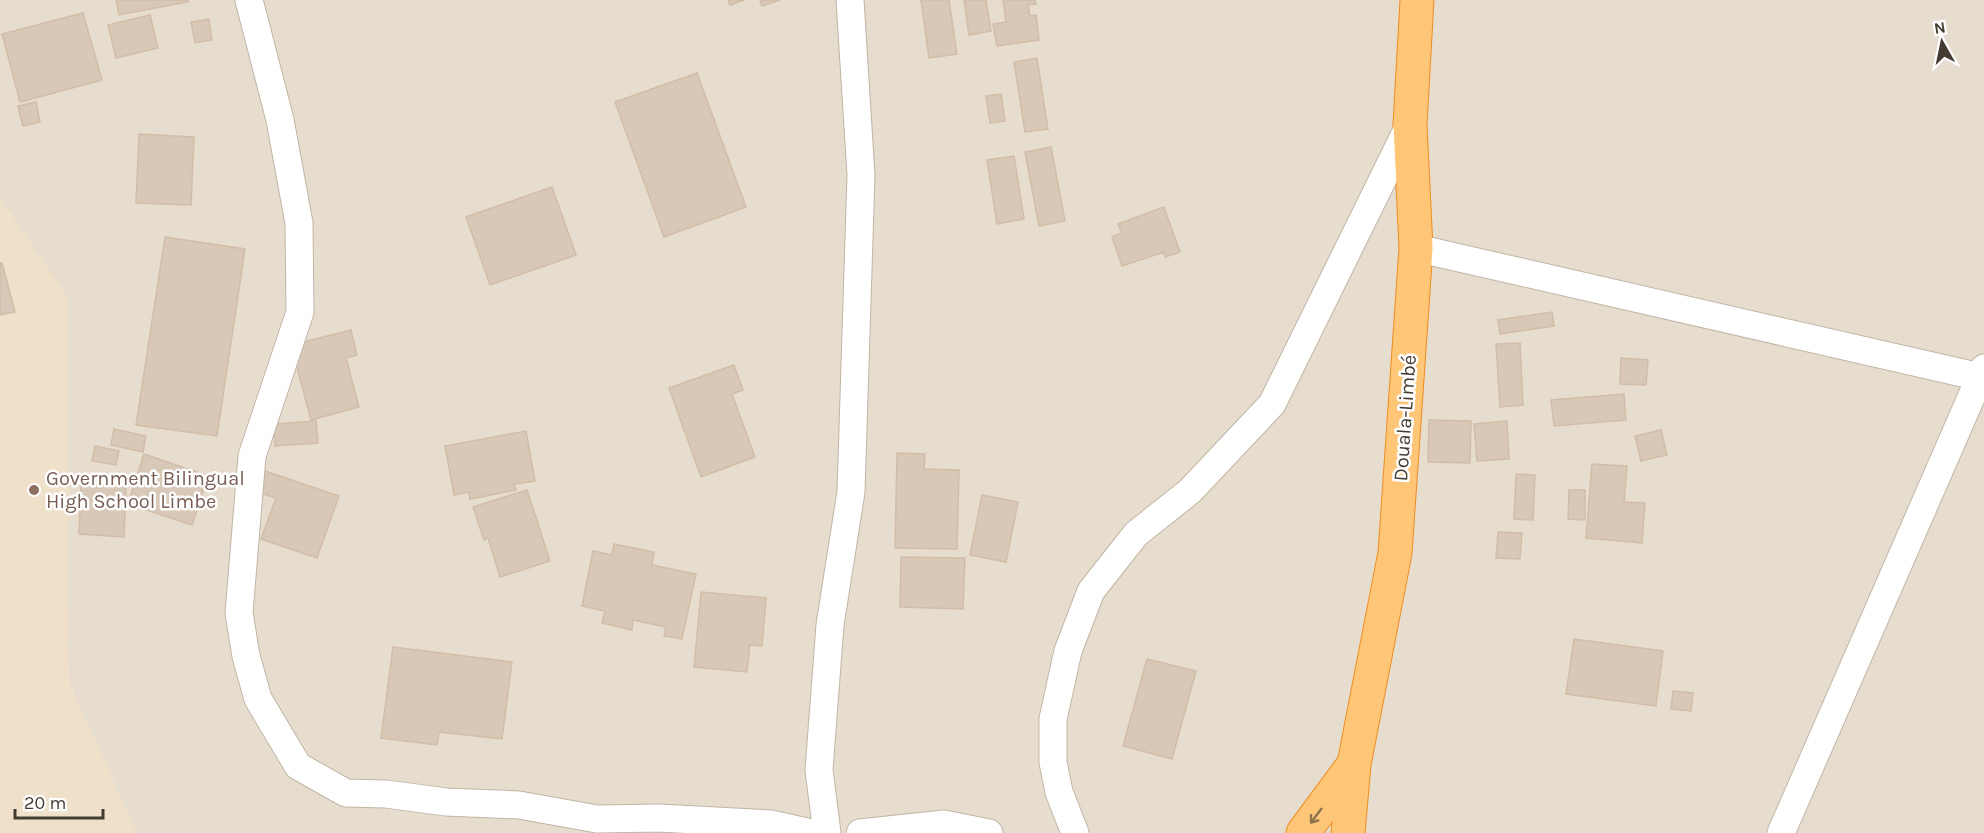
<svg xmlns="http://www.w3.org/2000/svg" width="1984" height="833" font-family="Karla,sans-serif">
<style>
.residential{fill:#e7ddce}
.education{fill:#eee0c9}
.building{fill:#d8c8b8;stroke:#d1bda8;stroke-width:1.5}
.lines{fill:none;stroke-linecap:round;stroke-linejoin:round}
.minor-casing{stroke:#c1b5a6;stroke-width:29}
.trunk-casing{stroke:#ee8d20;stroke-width:35}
.minor{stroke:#fff;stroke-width:27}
.trunk{stroke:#ffc677;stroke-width:33}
.oneway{stroke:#8f734d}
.education-dot{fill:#8d6e63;stroke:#fff;stroke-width:2}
.labels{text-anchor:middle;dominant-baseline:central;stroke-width:5;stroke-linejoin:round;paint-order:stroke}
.street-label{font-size:20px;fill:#443b31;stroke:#fff}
.education-label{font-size:20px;fill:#785e54;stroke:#fff;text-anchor:start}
</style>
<rect width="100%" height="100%" fill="#f3ebe1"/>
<path class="residential" d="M 0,0 L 1984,0 L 1984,833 L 0,833 Z"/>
<path class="education" d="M 0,198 L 68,297 L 69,682 L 137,833 L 0,833 Z"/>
<path class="building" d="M 116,0 L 188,0 L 188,2 L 119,15 Z
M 728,0 L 744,0 L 730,5 Z
M 760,0 L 780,0 L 762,6 Z
M 921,0 L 949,0 L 957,54 L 929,58 Z
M 964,0 L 986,0 L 991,31 L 969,35 Z
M 1003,0 L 1035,0 L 1036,4 L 1028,5 L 1030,16 L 1036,15 L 1039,40 L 997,46 L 993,24 L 1006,22 Z
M 83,13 L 102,80 L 20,102 L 2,34 Z
M 150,15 L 158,48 L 116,58 L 108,25 Z
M 209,19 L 212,40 L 195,43 L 191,22 Z
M 1037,58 L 1048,129 L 1025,132 L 1014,62 Z
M 697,73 L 746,207 L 664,237 L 615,102 Z
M 1001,94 L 1005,121 L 990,123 L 986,96 Z
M 36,102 L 40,122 L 23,126 L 18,106 Z
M 139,134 L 194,137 L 191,205 L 136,203 Z
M 1051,147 L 1065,221 L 1039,226 L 1025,152 Z
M 1014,156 L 1024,219 L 997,224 L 987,160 Z
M 552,187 L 576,255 L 490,285 L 466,217 Z
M 1164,207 L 1180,252 L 1165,257 L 1164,252 L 1122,266 L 1112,237 L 1122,233 L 1118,224 Z
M 165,237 L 245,249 L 217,436 L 136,425 Z
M 0,263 L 2,263 L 15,312 L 0,315 Z
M 1552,312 L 1554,326 L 1500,334 L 1498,320 Z
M 351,330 L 357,355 L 346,358 L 359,407 L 311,420 L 291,345 Z
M 1520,343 L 1523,405 L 1500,407 L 1496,344 Z
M 1621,358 L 1648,360 L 1646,385 L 1620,384 Z
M 734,365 L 743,390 L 732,394 L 755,457 L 701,477 L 669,388 Z
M 1624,394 L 1626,420 L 1554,426 L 1551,400 Z
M 1429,420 L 1471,421 L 1470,463 L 1428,462 Z
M 316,421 L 318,443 L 275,446 L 274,424 Z
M 1507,421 L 1509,459 L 1477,461 L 1474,424 Z
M 114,429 L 146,436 L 143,452 L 111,445 Z
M 1661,430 L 1667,455 L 1641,461 L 1635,436 Z
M 526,431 L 535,481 L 514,484 L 516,490 L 470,499 L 469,492 L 454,495 L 445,446 Z
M 95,446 L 119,451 L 116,465 L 92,461 Z
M 897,453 L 925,454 L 924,469 L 959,470 L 957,549 L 895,548 Z
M 144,454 L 208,476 L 192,525 L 128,504 Z
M 1592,464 L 1627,466 L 1624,502 L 1645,503 L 1642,543 L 1586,538 Z
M 262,470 L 339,496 L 317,558 L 261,539 L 276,498 L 254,491 Z
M 1516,474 L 1535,475 L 1533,520 L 1514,519 Z
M 81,485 L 126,487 L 124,537 L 79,534 Z
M 527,490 L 550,561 L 500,577 L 488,538 L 484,540 L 473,507 Z
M 1569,490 L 1585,490 L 1585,520 L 1568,519 Z
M 982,495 L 1018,502 L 1006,562 L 970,555 Z
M 1498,532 L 1522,533 L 1520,559 L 1496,558 Z
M 614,544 L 654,552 L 652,565 L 696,574 L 682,639 L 664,636 L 666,627 L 633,620 L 632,630 L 602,623 L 605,611 L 582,606 L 593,551 L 612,555 Z
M 901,557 L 965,558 L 963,609 L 900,607 Z
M 701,592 L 766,598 L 762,646 L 750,645 L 747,672 L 694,667 Z
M 1574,639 L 1663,651 L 1656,706 L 1566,694 Z
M 393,647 L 512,662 L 502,739 L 439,732 L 437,745 L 381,738 Z
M 1147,659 L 1196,671 L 1172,759 L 1123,746 Z
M 1673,691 L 1693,693 L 1691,711 L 1671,709 Z"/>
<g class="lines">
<defs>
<path id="minor" d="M 249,0 L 280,120 L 299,223 L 300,312 L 252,456 L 239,613 L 246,656 L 258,699 L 298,766 L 346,793 L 386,794 L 446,802 L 519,805 L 597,819 L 659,818 L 771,824 L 811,833
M 1416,248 L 1980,377
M 827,833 L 819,770 L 830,625 L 851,492 L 861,175 L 850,0
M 860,833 L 944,824 L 989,833
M 1075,833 L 1059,792 L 1053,762 L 1053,719 L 1068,651 L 1091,591 L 1136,534 L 1190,491 L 1272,404 L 1410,124
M 1781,833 L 1984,368"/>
<path id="trunk" d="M 1303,833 L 1354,764
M 1348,833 L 1354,764 L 1395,553 L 1416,248 L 1410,124 L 1417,0"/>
</defs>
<use href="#minor" class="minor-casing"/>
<use href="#trunk" class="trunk-casing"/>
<use href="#minor" class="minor"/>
<use href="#trunk" class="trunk"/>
</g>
<defs><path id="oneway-shaft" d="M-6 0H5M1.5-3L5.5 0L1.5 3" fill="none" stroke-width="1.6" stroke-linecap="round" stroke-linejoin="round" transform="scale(1.5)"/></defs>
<use class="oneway" href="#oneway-shaft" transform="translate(1316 816) rotate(127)"/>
<circle class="education-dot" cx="34" cy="490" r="6"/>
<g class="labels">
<g class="street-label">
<text transform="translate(1405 418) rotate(-86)">Douala-Limbé</text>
</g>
<g class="education-label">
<text x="46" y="478">Government Bilingual<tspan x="46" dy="23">High School Limbe</tspan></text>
</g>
</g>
<g transform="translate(1942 42) rotate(351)" stroke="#ffffff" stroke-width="4.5" paint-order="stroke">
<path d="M0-4.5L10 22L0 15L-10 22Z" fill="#443b31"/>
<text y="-9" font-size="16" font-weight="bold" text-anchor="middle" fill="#443b31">N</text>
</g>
<path d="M15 809v9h88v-9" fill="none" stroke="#443b31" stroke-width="3"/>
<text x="24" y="809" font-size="18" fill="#443b31" stroke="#ffffff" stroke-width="4.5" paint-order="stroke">20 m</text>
</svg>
